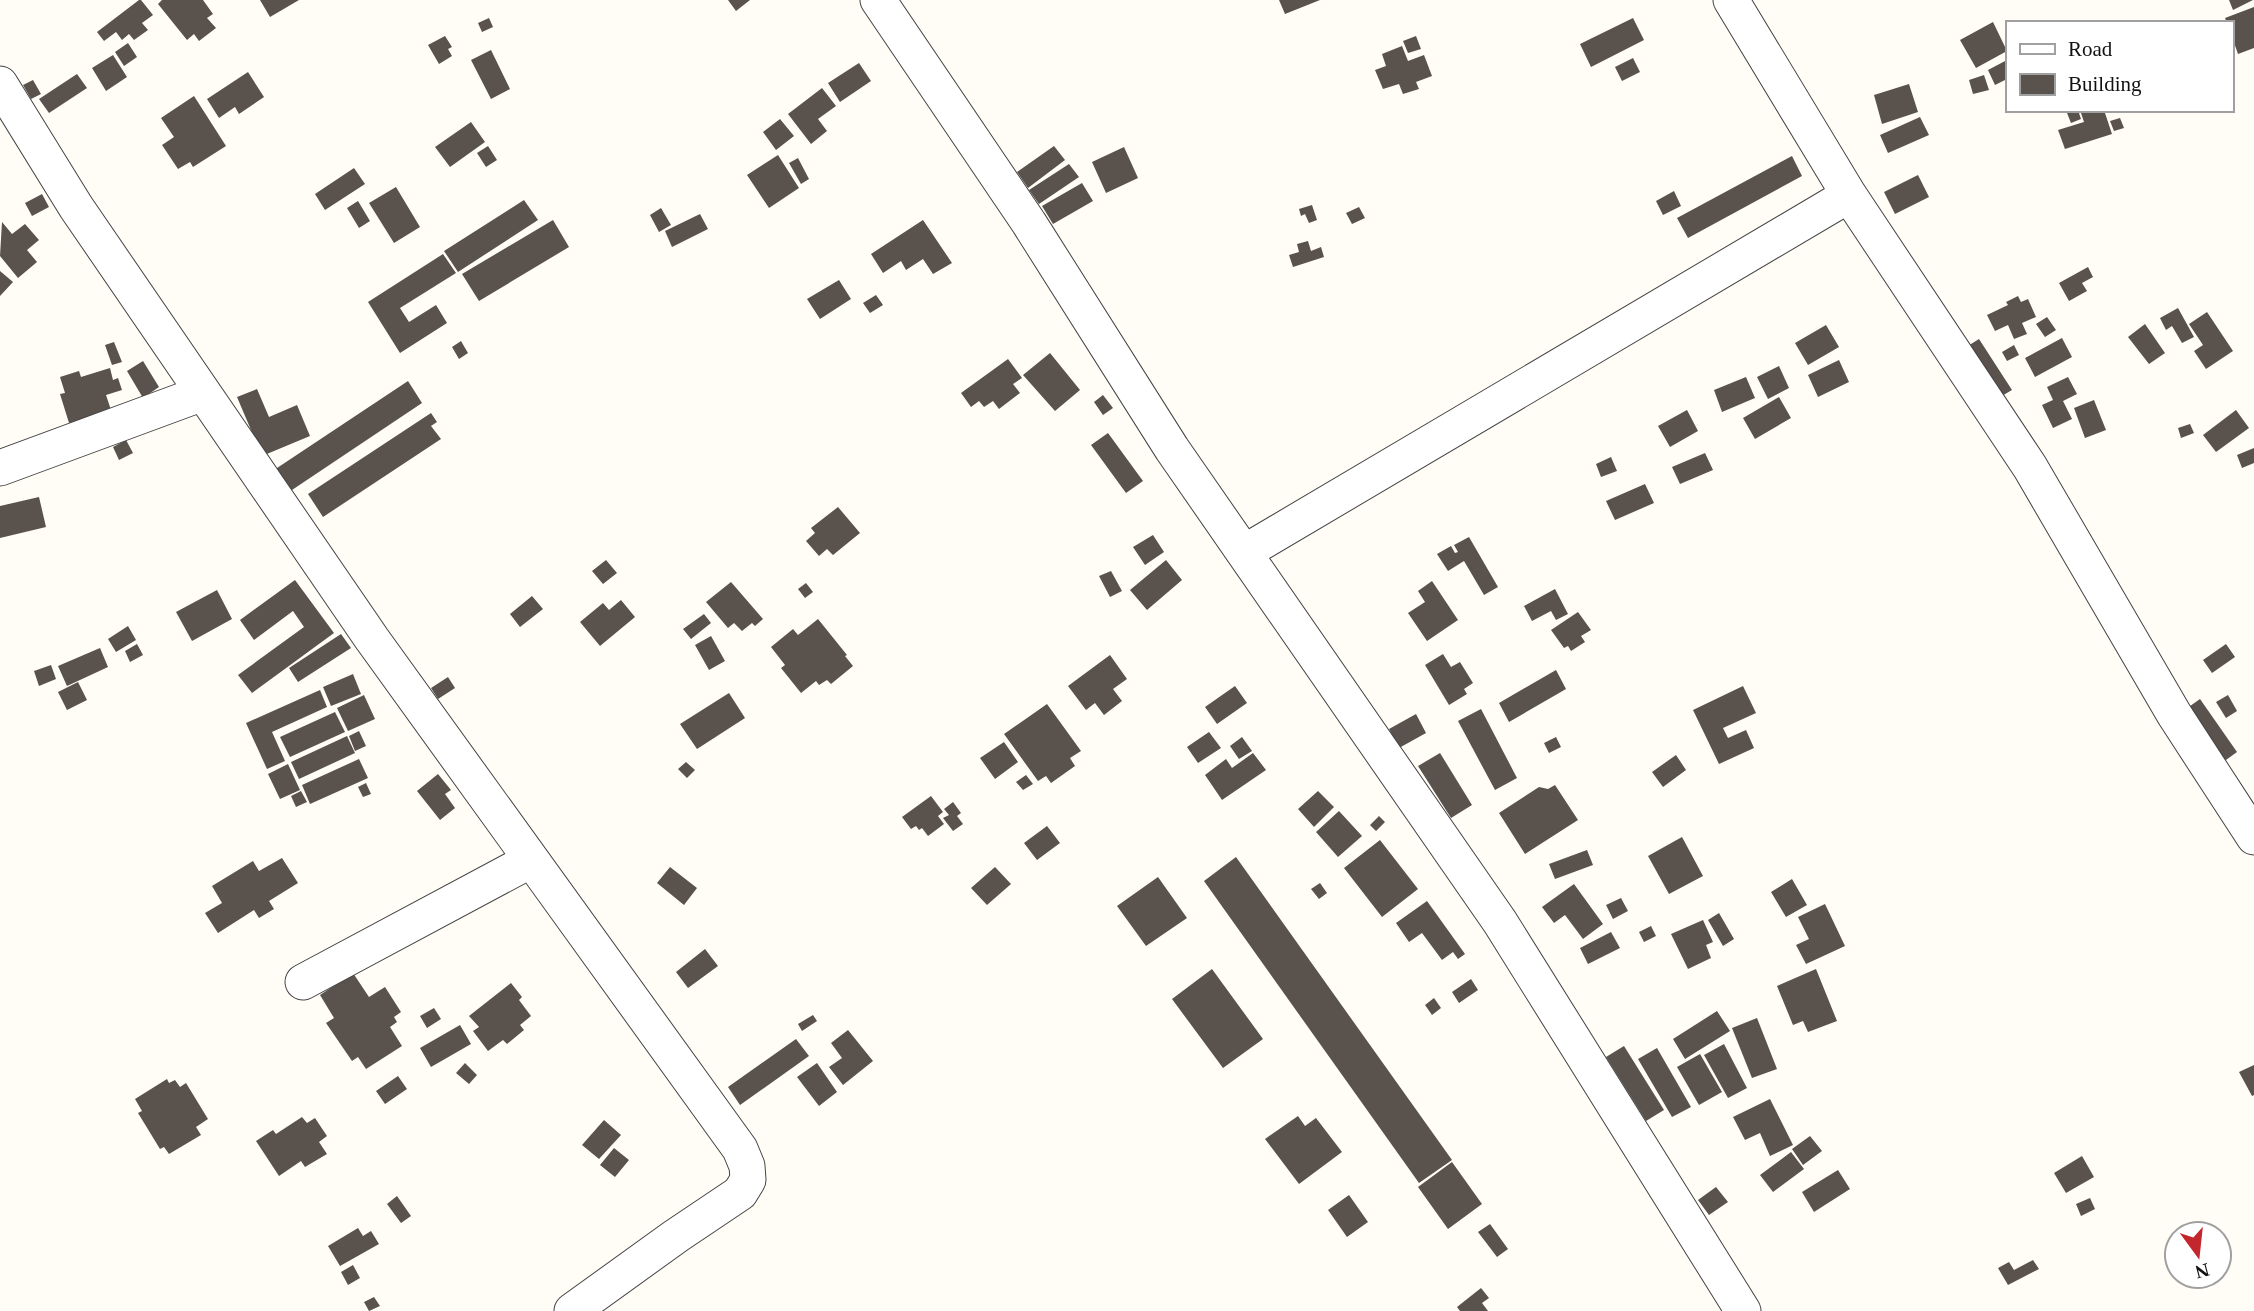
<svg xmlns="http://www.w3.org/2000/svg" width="2254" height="1311" font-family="'Times New Roman',serif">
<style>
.building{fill:#5a524d}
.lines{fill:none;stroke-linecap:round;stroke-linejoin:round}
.minor-casing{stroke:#444;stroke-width:37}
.minor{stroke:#fff;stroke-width:35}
</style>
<rect width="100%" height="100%" fill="#fffdf5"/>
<path class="building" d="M 139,0 L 141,0 L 153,15 L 142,23 L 148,30 L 134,40 L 129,34 L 122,40 L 116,32 L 104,41 L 97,32 Z
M 162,0 L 203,0 L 213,14 L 207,18 L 216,28 L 199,41 L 194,34 L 187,40 L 158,4 Z
M 260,0 L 299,0 L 270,17 Z
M 728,0 L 750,0 L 736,11 Z
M 1279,0 L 1320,0 L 1285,14 Z
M 2229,0 L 2253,0 L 2233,10 Z
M 2254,7 L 2254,48 L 2238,54 L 2231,34 L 2231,23 L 2227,23 L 2225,18 Z
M 489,18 L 493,27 L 482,32 L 478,23 Z
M 1633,18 L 1644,40 L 1591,67 L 1580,44 Z
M 1993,22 L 2007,51 L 1976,68 L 1960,40 Z
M 445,36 L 452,47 L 448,49 L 452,56 L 439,64 L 428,45 Z
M 1416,36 L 1421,49 L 1408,53 L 1403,41 Z
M 128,43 L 137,57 L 124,66 L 115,52 Z
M 1402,46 L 1408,61 L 1424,55 L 1432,76 L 1416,82 L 1419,89 L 1403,94 L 1399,84 L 1383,89 L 1375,70 L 1386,66 L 1382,54 Z
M 491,50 L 510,89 L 491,99 L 471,60 Z
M 113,55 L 127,77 L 106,91 L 92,68 Z
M 1633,58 L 1640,72 L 1622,81 L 1615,67 Z
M 2007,60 L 2007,79 L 1995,85 L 1988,70 Z
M 859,63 L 871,81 L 840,102 L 828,83 Z
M 248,72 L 264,97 L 239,114 L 235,107 L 219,118 L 207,99 Z
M 77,74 L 87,88 L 49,113 L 39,99 Z
M 1984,75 L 1989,90 L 1973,94 L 1969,80 Z
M 33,80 L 41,94 L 31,99 L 23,85 Z
M 1909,84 L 1918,112 L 1882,124 L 1874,95 Z
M 822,88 L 836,106 L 818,119 L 827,131 L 811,144 L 788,114 Z
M 194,96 L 226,146 L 193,167 L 190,162 L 178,169 L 162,145 L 174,137 L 161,118 Z
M 2078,110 L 2081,119 L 2071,123 L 2067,113 Z
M 2080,110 L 2104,110 L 2112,134 L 2065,149 L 2058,130 L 2084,122 Z
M 1920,117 L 1929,135 L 1888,153 L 1880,135 Z
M 2120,118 L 2124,128 L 2114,131 L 2110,121 Z
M 780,119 L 794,136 L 776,150 L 763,132 Z
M 471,122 L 485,142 L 450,167 L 435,147 Z
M 488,146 L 497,160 L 486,167 L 477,153 Z
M 1054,146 L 1065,160 L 1028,188 L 1017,172 Z
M 1124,147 L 1138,178 L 1106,193 L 1092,162 Z
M 778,155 L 799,188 L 769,208 L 747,175 Z
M 1792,156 L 1802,176 L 1688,238 L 1677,218 Z
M 798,158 L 809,179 L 801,184 L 789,163 Z
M 1069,164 L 1079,177 L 1039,204 L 1029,190 Z
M 354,168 L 365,184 L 325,210 L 315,194 Z
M 1918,175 L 1929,197 L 1895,214 L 1884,192 Z
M 1082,183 L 1093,201 L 1053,224 L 1042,206 Z
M 396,187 L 420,227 L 394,243 L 369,203 Z
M 1674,191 L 1681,206 L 1663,215 L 1656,201 Z
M 42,194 L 49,207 L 32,216 L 25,203 Z
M 524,200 L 538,220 L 458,272 L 444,251 Z
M 358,201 L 370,221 L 359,228 L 347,208 Z
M 1312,205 L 1317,220 L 1309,223 L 1305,214 L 1301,216 L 1299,209 Z
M 1359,207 L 1365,218 L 1352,224 L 1346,213 Z
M 661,208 L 671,225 L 659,232 L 650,215 Z
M 700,214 L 708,229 L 672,247 L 665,231 Z
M 553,220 L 569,247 L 479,301 L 462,274 Z
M 923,220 L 952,263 L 933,274 L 923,259 L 906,270 L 901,261 L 883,273 L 871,254 Z
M 2,222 L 12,234 L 25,224 L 39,240 L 27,250 L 37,262 L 18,278 L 0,256 Z
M 1308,241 L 1311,251 L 1321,247 L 1324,257 L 1293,267 L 1289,255 L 1299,252 L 1297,244 Z
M 443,254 L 456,273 L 400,308 L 409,322 L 436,305 L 447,323 L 400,353 L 368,302 Z
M 2088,267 L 2093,277 L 2082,283 L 2087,291 L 2069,301 L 2059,283 Z
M 0,271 L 13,282 L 0,296 Z
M 839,280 L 851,299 L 820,319 L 807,299 Z
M 876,295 L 883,305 L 870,313 L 863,303 Z
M 2018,296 L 2021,302 L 2028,299 L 2036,317 L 2022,323 L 2027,334 L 2014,339 L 2008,325 L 1995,331 L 1987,315 L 2008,305 L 2006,302 Z
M 2178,308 L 2194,337 L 2182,343 L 2172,326 L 2166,330 L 2160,318 Z
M 2207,312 L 2233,351 L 2206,369 L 2194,351 L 2203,345 L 2189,324 Z
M 2047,317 L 2056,330 L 2045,337 L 2036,324 Z
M 2145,324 L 2165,353 L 2149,364 L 2128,337 Z
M 1826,325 L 1839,347 L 1808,365 L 1795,343 Z
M 2062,338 L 2072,357 L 2035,377 L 2025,358 Z
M 1979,339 L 2012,390 L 1995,400 L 1963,349 Z
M 461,341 L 468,353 L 459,359 L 452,347 Z
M 114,342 L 122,362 L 112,365 L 105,345 Z
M 2014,345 L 2019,355 L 2007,361 L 2002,352 Z
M 1050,353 L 1080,390 L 1055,411 L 1023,375 Z
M 1008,359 L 1022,378 L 1013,384 L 1020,393 L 999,409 L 993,401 L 984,407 L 979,401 L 971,407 L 961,393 Z
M 1839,360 L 1849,382 L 1818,397 L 1808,375 Z
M 143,361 L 159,387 L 143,398 L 127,371 Z
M 1779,366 L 1789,388 L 1768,399 L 1757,377 Z
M 110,368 L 113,380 L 118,378 L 122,390 L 106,395 L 111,410 L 69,423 L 60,394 L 65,393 L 60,377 L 79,371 L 81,377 Z
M 1746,377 L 1755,398 L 1722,412 L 1714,390 Z
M 2068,377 L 2077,394 L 2063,401 L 2072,419 L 2053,428 L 2042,405 L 2053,400 L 2047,387 Z
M 408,381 L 422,403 L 289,492 L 274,470 Z
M 257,389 L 269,417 L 297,405 L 310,436 L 262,456 L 237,397 Z
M 1103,395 L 1113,408 L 1103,415 L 1094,402 Z
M 1779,397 L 1791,418 L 1755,439 L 1743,418 Z
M 2094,400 L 2106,430 L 2085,438 L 2074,408 Z
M 1687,410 L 1698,431 L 1670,447 L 1658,426 Z
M 2236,410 L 2249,428 L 2216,452 L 2203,435 Z
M 431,413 L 437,422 L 431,426 L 441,439 L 323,517 L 308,494 Z
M 2190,424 L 2194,433 L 2181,438 L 2178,428 Z
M 1108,433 L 1143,481 L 1126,493 L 1091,445 Z
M 126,440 L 133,453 L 119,460 L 113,447 Z
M 2254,448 L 2254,463 L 2242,468 L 2237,455 Z
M 1705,453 L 1713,470 L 1680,484 L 1672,467 Z
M 1611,457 L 1617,471 L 1601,477 L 1596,464 Z
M 1645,484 L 1654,503 L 1615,520 L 1606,501 Z
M 39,497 L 46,527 L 0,538 L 0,506 Z
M 838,507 L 860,533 L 833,555 L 827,549 L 819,556 L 806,541 L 815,533 L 811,528 Z
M 1153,535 L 1164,552 L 1145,565 L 1133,547 Z
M 1469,537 L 1498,587 L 1484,595 L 1464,561 L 1448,571 L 1437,554 L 1451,546 L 1455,553 L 1458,552 L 1454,545 Z
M 606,560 L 617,573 L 603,584 L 592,571 Z
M 1166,560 L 1182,580 L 1147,610 L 1130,590 Z
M 1111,571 L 1122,591 L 1110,597 L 1099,576 Z
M 295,580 L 334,633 L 252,693 L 238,675 L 304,627 L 293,611 L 254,640 L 240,620 Z
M 1432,581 L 1458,620 L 1427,641 L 1408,613 L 1425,602 L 1418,591 Z
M 731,582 L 763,619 L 755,626 L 752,623 L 742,631 L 734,623 L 728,628 L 706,602 Z
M 806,583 L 813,592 L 805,598 L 798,589 Z
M 1555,589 L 1568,614 L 1556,620 L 1551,611 L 1532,621 L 1524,606 Z
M 217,590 L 232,619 L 192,641 L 176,612 Z
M 532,596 L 543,609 L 520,627 L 510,614 Z
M 621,600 L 635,617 L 600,646 L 580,622 L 603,603 L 609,610 Z
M 1578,612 L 1591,630 L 1581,636 L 1585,642 L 1571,651 L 1568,646 L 1564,648 L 1551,630 Z
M 704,614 L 711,623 L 691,639 L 683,629 Z
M 818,619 L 847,655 L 845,656 L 853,666 L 831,684 L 827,680 L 819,685 L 816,681 L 801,693 L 781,668 L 785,665 L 771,647 L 793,629 L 798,635 Z
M 128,626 L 136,640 L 116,652 L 108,639 Z
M 341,634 L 351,648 L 298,682 L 289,668 Z
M 711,636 L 725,661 L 709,670 L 695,645 Z
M 137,644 L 143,655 L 130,662 L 125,651 Z
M 2226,644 L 2235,657 L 2212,673 L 2203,660 Z
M 100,648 L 108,667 L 67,686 L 58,666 Z
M 1443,654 L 1451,667 L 1460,662 L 1473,683 L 1464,689 L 1467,694 L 1449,705 L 1425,665 Z
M 1110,655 L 1127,679 L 1113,689 L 1122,701 L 1104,715 L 1095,703 L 1086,710 L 1068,686 Z
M 51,665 L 56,679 L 39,686 L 34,671 Z
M 1556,670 L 1566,689 L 1509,722 L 1499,703 Z
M 353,674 L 361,694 L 331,706 L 323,687 Z
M 448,677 L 455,688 L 438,699 L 431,688 Z
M 78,682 L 87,700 L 67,710 L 58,692 Z
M 1235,686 L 1247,703 L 1217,724 L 1205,707 Z
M 1743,686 L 1756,713 L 1723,728 L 1728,738 L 1746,730 L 1754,748 L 1719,764 L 1693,710 Z
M 320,690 L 327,707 L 272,732 L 285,761 L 267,769 L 246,723 Z
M 729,693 L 745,718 L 697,749 L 680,724 Z
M 364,695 L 375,719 L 348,731 L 337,708 Z
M 2228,695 L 2237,711 L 2226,718 L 2216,702 Z
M 2200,699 L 2237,752 L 2219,765 L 2183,711 Z
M 1047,704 L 1081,751 L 1070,758 L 1075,766 L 1051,783 L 1046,776 L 1038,781 L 1004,734 Z
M 1481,709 L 1517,778 L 1495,790 L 1458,721 Z
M 335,712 L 345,732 L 290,757 L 280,737 Z
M 1416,714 L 1426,733 L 1399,748 L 1389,729 Z
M 359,731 L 366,746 L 355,751 L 349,736 Z
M 1209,732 L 1221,748 L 1198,763 L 1187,747 Z
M 347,736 L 355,753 L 299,779 L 291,762 Z
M 1242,737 L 1252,751 L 1239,759 L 1230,746 Z
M 1556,737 L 1561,747 L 1549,753 L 1544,743 Z
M 1004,742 L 1018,762 L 995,779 L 980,758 Z
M 1253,753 L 1266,770 L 1222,800 L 1205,775 L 1226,759 L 1232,768 Z
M 1440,753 L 1472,805 L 1451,818 L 1418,766 Z
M 1676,755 L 1686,770 L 1663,787 L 1652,772 Z
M 359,759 L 368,778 L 310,804 L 302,785 Z
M 686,762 L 695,770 L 687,778 L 678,769 Z
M 288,764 L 300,790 L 280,799 L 268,774 Z
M 438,774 L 451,790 L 445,794 L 455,808 L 440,820 L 417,791 Z
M 1026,775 L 1033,784 L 1023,790 L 1016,782 Z
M 366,783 L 371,794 L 363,797 L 358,787 Z
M 1555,785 L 1578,820 L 1525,854 L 1499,813 L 1539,787 L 1548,789 Z
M 301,791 L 307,802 L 296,807 L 291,796 Z
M 1318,791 L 1334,807 L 1314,827 L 1298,809 Z
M 931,796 L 943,812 L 938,816 L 944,824 L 928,836 L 922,828 L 919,830 L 916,826 L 911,829 L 902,817 Z
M 953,802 L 961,813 L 957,816 L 963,824 L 953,831 L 943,818 L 949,815 L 944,809 Z
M 1339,811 L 1362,836 L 1338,857 L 1316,832 Z
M 1379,816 L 1385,822 L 1376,831 L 1370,825 Z
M 1047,826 L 1060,843 L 1037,860 L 1024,843 Z
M 1682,837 L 1703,876 L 1669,894 L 1648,856 Z
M 1380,840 L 1418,889 L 1382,917 L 1344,868 Z
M 1587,850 L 1593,865 L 1555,879 L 1549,864 Z
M 1236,857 L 1452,1160 L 1419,1183 L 1204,881 Z
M 282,858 L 298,883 L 269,901 L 274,909 L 259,918 L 254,910 L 218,933 L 205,913 L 222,903 L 212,886 L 253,861 L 259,871 Z
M 670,867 L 697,888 L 684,905 L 657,883 Z
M 995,867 L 1011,884 L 987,905 L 971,888 Z
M 1158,877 L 1187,918 L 1146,946 L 1117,906 Z
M 1792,879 L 1807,905 L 1786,917 L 1771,892 Z
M 1320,883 L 1327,893 L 1319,899 L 1311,889 Z
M 1574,884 L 1603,924 L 1583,939 L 1565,915 L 1554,923 L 1542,907 Z
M 1621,898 L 1628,911 L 1613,919 L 1606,905 Z
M 1427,901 L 1465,954 L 1458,959 L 1453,952 L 1442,960 L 1422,933 L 1409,942 L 1396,923 Z
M 1825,904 L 1845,946 L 1806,964 L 1796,945 L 1809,939 L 1798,917 Z
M 1719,913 L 1734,939 L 1723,946 L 1708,920 Z
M 1703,920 L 1713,942 L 1706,945 L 1711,958 L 1688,969 L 1671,934 Z
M 1651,926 L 1656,936 L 1644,942 L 1639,932 Z
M 1611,932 L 1620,948 L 1588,964 L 1580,948 Z
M 705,949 L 718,966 L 688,988 L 676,972 Z
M 1212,969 L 1263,1039 L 1223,1068 L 1172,999 Z
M 1816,969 L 1837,1021 L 1808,1032 L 1803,1021 L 1793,1025 L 1777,986 Z
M 353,973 L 369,997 L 385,987 L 401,1012 L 394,1017 L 397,1022 L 390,1027 L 402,1046 L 366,1069 L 358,1057 L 352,1061 L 326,1023 L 334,1018 L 320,995 Z
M 1471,979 L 1478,990 L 1459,1003 L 1452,992 Z
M 511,983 L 522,997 L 519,1000 L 531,1016 L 520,1025 L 524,1030 L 507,1044 L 503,1040 L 488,1051 L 473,1031 L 479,1027 L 469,1016 Z
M 1434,998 L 1441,1008 L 1432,1015 L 1425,1005 Z
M 434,1008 L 441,1019 L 427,1028 L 420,1016 Z
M 1717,1011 L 1730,1031 L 1685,1059 L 1673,1039 Z
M 813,1015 L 817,1021 L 802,1031 L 798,1024 Z
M 1757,1018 L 1777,1069 L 1752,1078 L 1732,1028 Z
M 460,1025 L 471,1044 L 431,1067 L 420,1048 Z
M 848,1030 L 873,1061 L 843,1085 L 829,1067 L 842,1058 L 831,1043 Z
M 796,1039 L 809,1056 L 740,1105 L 728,1087 Z
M 1724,1044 L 1747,1088 L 1728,1098 L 1704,1055 Z
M 1624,1046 L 1664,1110 L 1646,1121 L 1606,1057 Z
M 1657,1048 L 1691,1107 L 1672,1117 L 1638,1059 Z
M 1700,1054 L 1722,1092 L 1699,1105 L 1677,1067 Z
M 465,1063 L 477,1075 L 469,1084 L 456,1073 Z
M 817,1063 L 837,1092 L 819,1106 L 797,1077 Z
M 2254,1065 L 2254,1095 L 2252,1096 L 2239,1072 Z
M 398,1076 L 407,1089 L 385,1104 L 376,1091 Z
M 167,1079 L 169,1083 L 175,1080 L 180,1087 L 186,1083 L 208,1119 L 196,1127 L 201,1135 L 169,1154 L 164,1147 L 160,1149 L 138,1113 L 142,1111 L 135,1099 Z
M 1770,1099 L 1793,1145 L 1770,1156 L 1760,1133 L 1745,1140 L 1733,1117 Z
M 1298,1116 L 1305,1126 L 1316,1118 L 1342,1152 L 1299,1184 L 1265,1139 Z
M 302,1117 L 307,1123 L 315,1118 L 327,1136 L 319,1142 L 327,1154 L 305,1167 L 301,1161 L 279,1176 L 256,1141 L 273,1130 L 276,1134 Z
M 604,1120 L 621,1135 L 599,1159 L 582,1145 Z
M 1810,1136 L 1822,1151 L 1803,1165 L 1792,1149 Z
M 614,1148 L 629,1160 L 615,1177 L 600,1165 Z
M 1791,1152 L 1804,1169 L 1773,1192 L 1760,1175 Z
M 2082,1156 L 2094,1177 L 2066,1193 L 2054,1173 Z
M 1452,1162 L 1482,1204 L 1448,1229 L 1418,1187 Z
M 1838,1170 L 1850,1189 L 1814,1212 L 1802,1192 Z
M 1716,1187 L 1728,1202 L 1709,1215 L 1698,1200 Z
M 1349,1195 L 1368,1222 L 1347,1237 L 1328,1210 Z
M 397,1196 L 411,1216 L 401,1223 L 387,1204 Z
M 2090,1198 L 2095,1209 L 2081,1216 L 2076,1204 Z
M 1490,1224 L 1508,1249 L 1497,1257 L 1478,1232 Z
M 358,1228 L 363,1236 L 371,1231 L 379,1244 L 340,1266 L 328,1246 Z
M 2033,1260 L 2039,1269 L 2008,1285 L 1998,1268 L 2009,1262 L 2014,1270 Z
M 353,1265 L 360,1278 L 348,1285 L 341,1272 Z
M 1481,1288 L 1489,1298 L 1482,1303 L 1488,1311 L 1460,1311 L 1457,1307 Z
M 374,1297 L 380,1306 L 369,1311 L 364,1302 Z"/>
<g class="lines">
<defs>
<path id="minor" d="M 878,0 L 1029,223 L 1172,449 L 1500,922 L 1743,1311
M 1731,0 L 1849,195 L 2030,467 L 2174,714 L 2254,837
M 0,84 L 76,207 L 372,639 L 740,1149 L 747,1166 L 748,1180 L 740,1193 L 676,1236 L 572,1311
M 0,468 L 203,393
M 1245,552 L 1849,195
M 303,982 L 531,860"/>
</defs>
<use href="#minor" class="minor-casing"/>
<use href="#minor" class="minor"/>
</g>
<rect x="2006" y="21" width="228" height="91" fill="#ffffff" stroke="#a0a0a0" stroke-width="2"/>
<rect x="2020" y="44" width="35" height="10" fill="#ffffff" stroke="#a0a0a0" stroke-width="2"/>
<text x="2068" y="56" font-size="21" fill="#111111">Road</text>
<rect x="2020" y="74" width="35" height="21" fill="#5a524d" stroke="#a0a0a0" stroke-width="2"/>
<text x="2068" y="91" font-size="21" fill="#111111">Building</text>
<g transform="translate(2198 1255) rotate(165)"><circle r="33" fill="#ffffff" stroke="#a0a0a0" stroke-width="2"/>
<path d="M0-5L12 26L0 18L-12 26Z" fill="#c4262e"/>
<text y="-10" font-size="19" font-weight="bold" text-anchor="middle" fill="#111111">N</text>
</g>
</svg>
